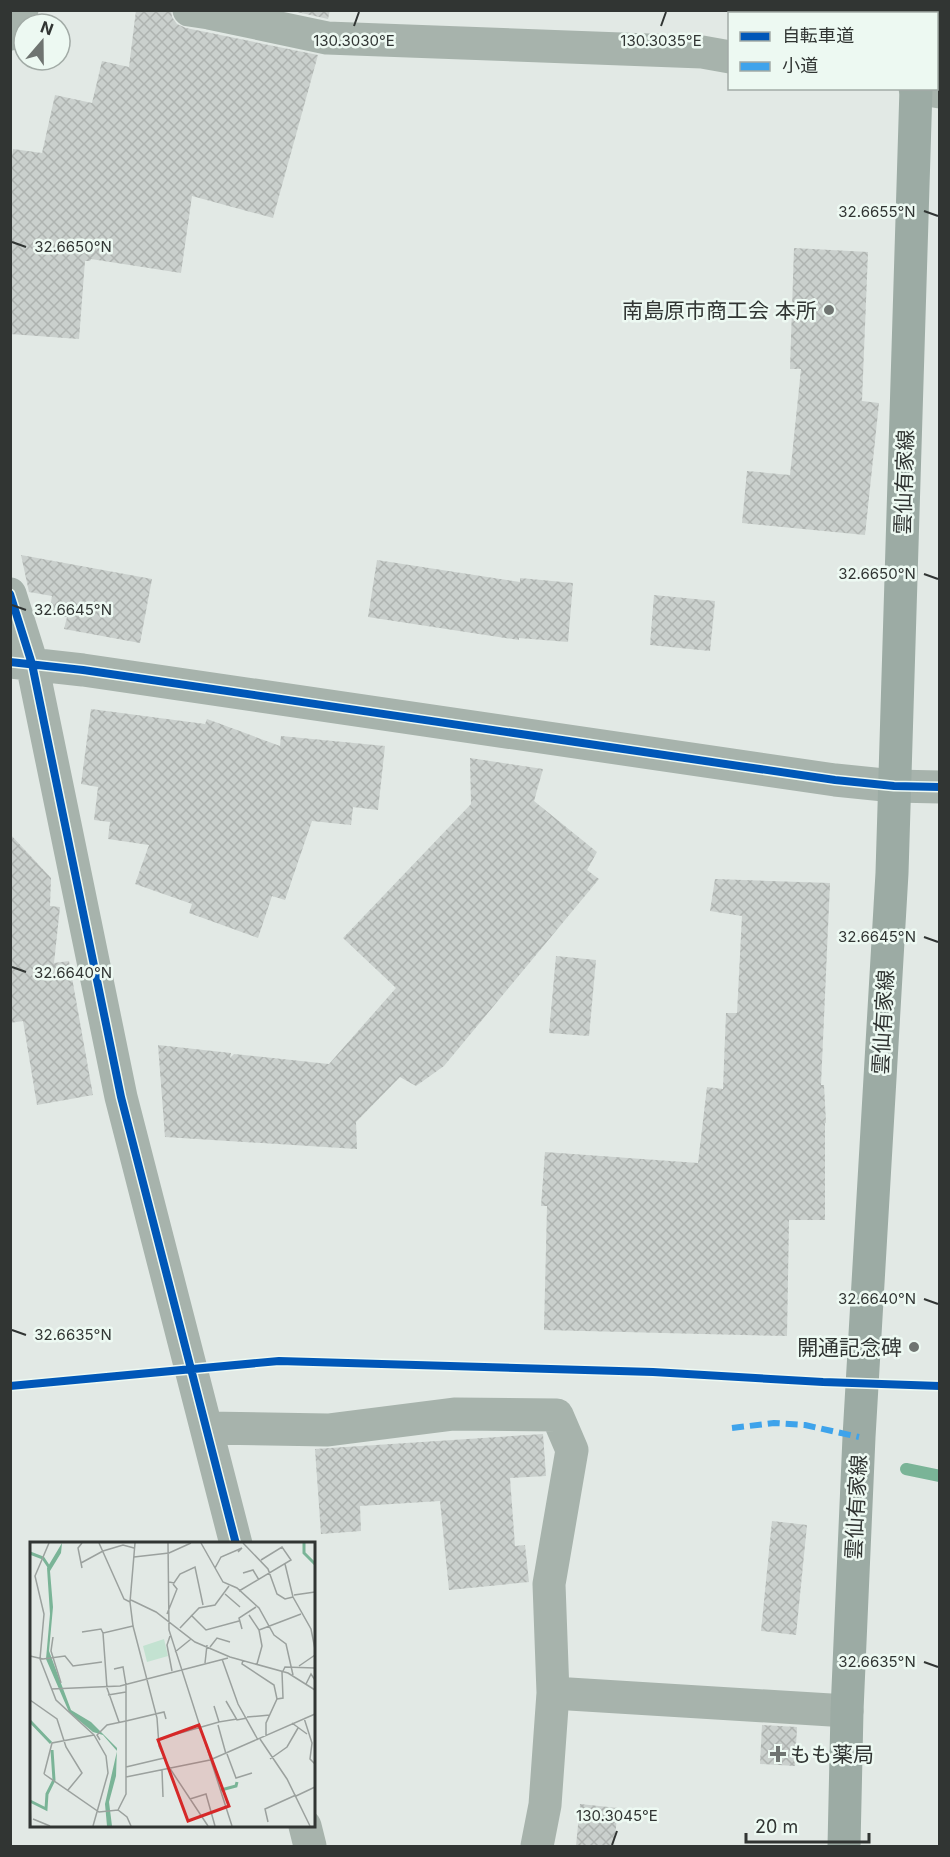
<svg xmlns="http://www.w3.org/2000/svg" width="950" height="1857" font-family="Inter,'Noto Sans JP',sans-serif">
<style>
.lines{fill:none;stroke-linecap:round;stroke-linejoin:round}
.stream{stroke:#7ab497;stroke-width:12}
.building{fill:url(#building-cross-hatch)}
.minor{stroke:#a7b3ac;stroke-width:33}
.major{stroke:#9caba4;stroke-width:33}
.quiet{stroke:#3ea3eb;stroke-width:6;stroke-dasharray:12 6;stroke-linecap:butt}
.cycleway-casing{stroke:#edf9f2;stroke-width:11}
.cycleway{stroke:#0057b8;stroke-width:8}
.ticks{fill:none;stroke:#313533;stroke-width:2}
.poi-dot{fill:#6f7471;stroke:#edf9f2;stroke-width:2}
.labels{text-anchor:middle;dominant-baseline:central;stroke-width:5;stroke-linejoin:round;paint-order:stroke}
.poi-label{font-size:21px;fill:#313533;stroke:#edf9f2;text-anchor:end}
.street-label{font-size:21px;fill:#313533;stroke:#edf9f2}
.inset-river{fill:none;stroke:#7ab497;stroke-width:3}
.inset-road{fill:none;stroke:#9ba19e;stroke-width:1.5}
.view{fill:#d62828;fill-opacity:0.15;stroke:#d62828;stroke-width:3}
.inset-edge{fill:none;stroke:#313533;stroke-width:3}
.ticks-label{font-size:15px;text-anchor:middle;fill:#313533;stroke:#edf9f2;stroke-width:5;stroke-linejoin:round;paint-order:stroke}
</style>
<defs>
<pattern id="building-cross-hatch" width="8" height="8" patternUnits="userSpaceOnUse" patternTransform="scale(1.5)"><rect width="8" height="8" fill="#cad0cd"/><path d="M0 0l8 8M0 8l8-8" fill="none" stroke="#aeb3b0"/></pattern>
</defs>
<rect width="100%" height="100%" fill="#e2e9e5"/>
<g class="lines">
<path class="stream" d="M 906,1469 L 940,1476"/>
</g>
<path class="building" d="M 136,10 L 171,10 L 172,17 L 177,24 L 186,28 L 318,55 L 273,218 L 192,196 L 181,273 L 91,259 L 90,261 L 85,261 L 79,339 L 10,334 L 10,170 L 13,149 L 42,153 L 55,95 L 92,103 L 102,61 L 129,67 Z
M 288,10 L 330,10 L 328,19 Z
M 794,248 L 868,252 L 862,401 L 879,403 L 865,535 L 742,523 L 747,471 L 790,475 L 801,369 L 790,369 Z
M 21,555 L 152,579 L 140,643 L 64,629 L 67,617 L 49,614 L 52,596 L 29,592 Z
M 377,560 L 520,582 L 520,578 L 573,583 L 568,642 L 519,638 L 519,640 L 368,617 Z
M 654,595 L 715,601 L 710,651 L 650,645 Z
M 91,709 L 205,724 L 207,719 L 280,746 L 281,736 L 385,746 L 378,810 L 353,807 L 351,825 L 312,821 L 285,900 L 272,896 L 258,938 L 189,913 L 192,904 L 135,884 L 149,845 L 108,839 L 110,822 L 94,820 L 98,787 L 81,784 Z
M 470,758 L 543,769 L 534,801 L 597,852 L 587,870 L 599,879 L 444,1066 L 416,1086 L 400,1077 L 356,1122 L 357,1149 L 165,1137 L 158,1045 L 231,1053 L 230,1058 L 234,1054 L 329,1064 L 396,988 L 343,938 L 471,804 Z
M 10,834 L 51,878 L 50,906 L 60,907 L 54,963 L 69,961 L 93,1095 L 37,1105 L 23,1021 L 10,1023 Z
M 715,879 L 830,883 L 821,1085 L 824,1085 L 826,1123 L 825,1123 L 825,1220 L 789,1220 L 787,1336 L 544,1330 L 547,1206 L 541,1206 L 545,1152 L 698,1163 L 707,1087 L 723,1089 L 726,1013 L 737,1013 L 742,916 L 710,911 Z
M 556,956 L 596,960 L 589,1036 L 549,1033 Z
M 543,1434 L 546,1476 L 510,1478 L 515,1546 L 525,1545 L 529,1582 L 449,1590 L 440,1501 L 360,1506 L 361,1531 L 321,1534 L 315,1449 Z
M 772,1521 L 807,1525 L 796,1635 L 761,1631 Z
M 762,1725 L 797,1727 L 795,1766 L 760,1764 Z
M 580,1804 L 618,1808 L 614,1846 L 576,1846 Z"/>
<g class="lines">
<path class="minor" d="M 189,10 L 209,13 L 327,38 L 702,52 L 730,57
M 10,34 L 22,10
M 915,88 L 940,92
M 10,594 L 32,664 L 121,1097 L 236,1544
M 11,662 L 83,670 L 835,780 L 894,786 L 940,787
M 207,1428 L 328,1430 L 454,1414 L 557,1415 L 572,1450 L 549,1584 L 553,1693 L 545,1805 L 537,1846
M 553,1693 L 847,1711
M 305,1826 L 310,1846"/>
<path class="major" d="M 919,14 L 919,10
M 844,1846 L 847,1711 L 859,1437 L 892,873 L 916,88"/>
<path class="quiet" d="M 732,1428 L 774,1423 L 805,1425 L 859,1437"/>
<defs>
<path id="cycleway" d="M 10,594 L 32,664 L 121,1097 L 236,1544
M 10,662 L 83,670 L 835,780 L 894,786 L 940,787
M 10,1386 L 279,1361 L 653,1372 L 823,1382 L 940,1386"/>
</defs>
<use href="#cycleway" class="cycleway-casing"/>
<use href="#cycleway" class="cycleway"/>
</g>
<path class="ticks" d="M 354,26 L 359,12M 661,26 L 666,12M 924,211 L 938,216M 12,242 L 26,247M 924,574 L 938,579M 12,605 L 26,610M 924,937 L 938,942M 12,967 L 26,972M 924,1299 L 938,1304M 12,1330 L 26,1335M 924,1662 L 938,1667M 612,1845 L 617,1831"/>
<g class="poi-dot">
<circle cx="829" cy="310" r="6"/>
<circle cx="914" cy="1347" r="6"/>
<path d="M775 1745h6v6h6v6h-6v6h-6v-6h-6v-6h6z"/>
</g>
<g class="labels">
<g class="poi-label">
<text x="817" y="310">南島原市商工会 本所</text>
<text x="902" y="1347">開通記念碑</text>
<text x="790" y="1754" text-anchor="start">もも薬局</text>
</g>
<g class="street-label">
<text transform="translate(904 482) rotate(-88)">雲仙有家線</text>
<text transform="translate(883 1022) rotate(-87)">雲仙有家線</text>
<text transform="translate(856 1507) rotate(-87)">雲仙有家線</text>
</g>
</g>
<g transform="translate(30 1542)">
<rect width="285" height="285" fill="#e2e9e5"/>
<path d="M 134,97 L 138,114 L 117,120 L 113,104 Z" fill="#c3e2d1"/>
<path d="M 32,1 L 31,11 L 20,29 L 23,65 L 19,109 L 41,168 L 61,180 L 87,206 L 86,234 L 79,260 L 82,284 L 77,284 L 75,262 L 87,209 L 73,193 L 63,190 L 39,170 L 16,117 L 20,72 L 17,26 Z" fill="#7ab497"/>
<path class="inset-river" d="M 274,1 L 274,11 L 285,22M 0,11 L 13,16 L 19,25M 0,179 L 21,201M 191,248 L 206,244 L 207,240M 0,259 L 16,267 L 17,252 L 24,238 L 22,208"/>
<path class="inset-road" d="M 19,1 L 5,34 L 14,72 L 10,117 L 26,158 L 64,193 L 76,214 L 78,231 L 63,284M 52,1 L 48,6 L 52,26M 69,1 L 94,57 L 100,60M 105,1 L 100,60 L 103,84 L 127,176 L 129,204 L 137,222 L 178,284M 138,1 L 139,88 L 202,284M 171,1 L 193,40 L 207,46 L 229,66 L 244,93 L 256,102 L 263,133M 213,1 L 238,27 L 247,52 L 255,57 L 263,55M 73,9 L 93,3 L 104,6M 104,15 L 139,11 L 161,1M 51,21 L 73,9M 255,22 L 263,55 L 281,87 L 285,107M 185,26 L 191,15 L 212,6 L 208,10M 213,31 L 223,28 L 229,38M 139,40 L 144,41 L 150,32 L 165,25 L 173,63M 209,49 L 261,18 L 252,5 L 231,18M 195,52 L 210,65M 264,53 L 285,50M 101,58 L 126,70 L 165,100 L 200,115 L 258,131 L 285,148M 137,72 L 147,47 L 143,42M 161,73 L 176,88 L 209,79M 219,73 L 229,88M 150,86 L 169,66 L 185,63 L 199,44M 212,87 L 209,76 L 226,65M 52,90 L 71,87 L 73,91M 140,94 L 137,103 L 142,129M 23,95 L 21,109 L 31,141M 180,105 L 187,96 L 200,100M 145,110 L 161,97M 0,114 L 13,117 L 35,114 L 43,124 L 72,120M 192,117 L 208,162 L 228,198M 213,118 L 212,122 L 244,143 L 247,157M 175,121 L 177,103M 227,122 L 232,104 L 229,88 L 271,72M 269,124 L 285,113M 84,127 L 93,125 L 96,143 L 96,252 L 88,268M 253,129 L 255,125 L 285,126M 276,142 L 281,132 L 285,138M 21,147 L 90,144 L 198,116M 78,153 L 96,150M 0,158 L 27,177 L 36,205 L 52,231 L 38,248M 196,159 L 207,178 L 217,176M 184,164 L 189,180 L 207,177M 217,175 L 240,173M 274,176 L 282,201 L 280,217 L 285,222M 96,179 L 134,170 L 136,177M 89,180 L 77,146 L 73,91 L 103,84M 262,181 L 277,192M 188,183 L 196,212M 236,194 L 236,181 L 247,157 L 253,156 L 252,130M 129,197 L 189,180M 230,197 L 257,237 L 280,284M 70,198 L 67,193 L 77,183 L 96,179M 197,212 L 206,236 L 222,231M 240,217 L 257,205 L 268,186M 96,225 L 134,216M 132,228 L 133,255M 14,232 L 69,270 L 88,268 L 97,275 L 101,284M 14,232 L 22,201 L 64,193M 96,235 L 180,218 L 285,172M 266,254 L 285,245M 160,257 L 176,252 L 185,284M 0,261 L 1,284M 3,277 L 20,284M 238,280 L 235,267 L 266,253"/>
<path class="view" d="M 169,183 L 199,264 L 158,279 L 128,198 Z"/>
<rect width="285" height="285" class="inset-edge"/>
</g>
<g class="ticks-label">
<text x="354" y="46">130.3030°E</text>
<text x="661" y="46">130.3035°E</text>
<text x="877" y="217">32.6655°N</text>
<text x="73" y="252">32.6650°N</text>
<text x="877" y="579">32.6650°N</text>
<text x="73" y="615">32.6645°N</text>
<text x="877" y="942">32.6645°N</text>
<text x="73" y="978">32.6640°N</text>
<text x="877" y="1304">32.6640°N</text>
<text x="73" y="1340">32.6635°N</text>
<text x="877" y="1667">32.6635°N</text>
<text x="617" y="1821">130.3045°E</text>
</g>
<rect width="950" height="1857" fill="none" stroke="#313533" stroke-width="24"/>
<rect x="728" y="12" width="210" height="78" fill="#edf9f2" stroke="#a2aba6" stroke-width="1.5"/>
<rect x="740" y="32" width="30" height="9" fill="#0057b8" stroke="#a2aba6" stroke-width="1.5"/>
<text x="782" y="42" font-size="18" fill="#313533">自転車道</text>
<rect x="740" y="62" width="30" height="9" fill="#3ea3eb" stroke="#a2aba6" stroke-width="1.5"/>
<text x="782" y="72" font-size="18" fill="#313533">小道</text>
<g transform="translate(42 42) rotate(20)"><circle r="28" fill="#edf9f2" stroke="#a2aba6" stroke-width="1.5"/>
<path d="M0-4.5L10 22L0 15L-10 22Z" fill="#6f7471"/>
<text y="-9" font-size="16" font-weight="bold" text-anchor="middle" fill="#313533">N</text>
</g>
<path d="M746 1833v9h123v-9" fill="none" stroke="#313533" stroke-width="3"/>
<text x="755" y="1833" font-size="18" fill="#313533" stroke="#edf9f2" stroke-width="4.5" paint-order="stroke">20 m</text>
</svg>
